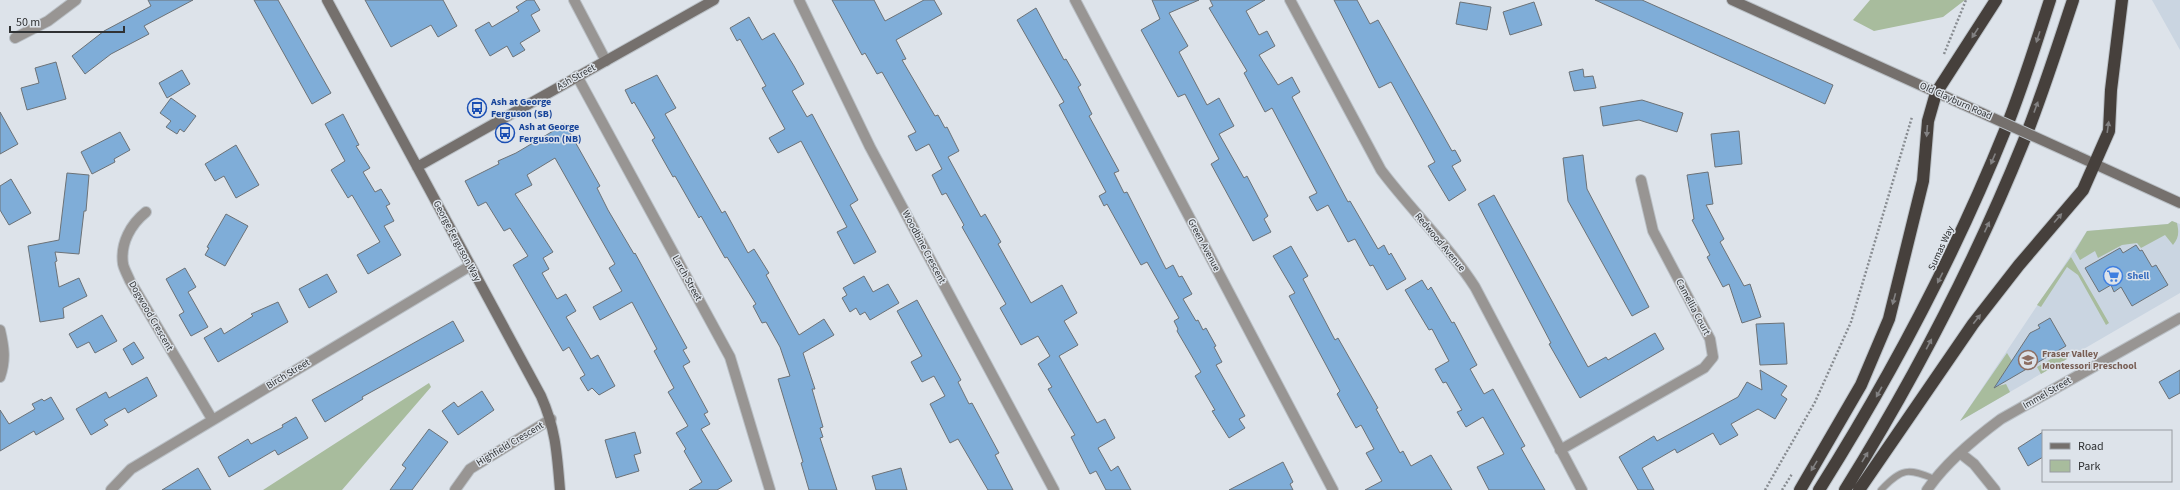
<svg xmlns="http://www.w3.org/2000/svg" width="2180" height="490" font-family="'Source Sans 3',sans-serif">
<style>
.built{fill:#cad5e1}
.green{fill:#a8bc9d}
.building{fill:#7fadd8;stroke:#6c7277}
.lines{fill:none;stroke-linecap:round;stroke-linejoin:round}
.lane-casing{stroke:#bac0c6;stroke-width:8}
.street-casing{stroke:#bac0c6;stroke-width:12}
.secondary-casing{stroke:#bac0c6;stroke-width:12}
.highway-casing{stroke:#bac0c6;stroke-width:14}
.path{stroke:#888c91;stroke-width:2.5;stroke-dasharray:2 2;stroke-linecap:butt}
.lane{stroke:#989593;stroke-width:6}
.street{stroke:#989593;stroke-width:10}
.secondary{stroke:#75706d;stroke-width:10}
.highway{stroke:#46403c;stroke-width:12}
.secondary-bridge-casing{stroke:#bac0c6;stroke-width:12;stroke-linecap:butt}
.secondary-bridge{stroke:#75706d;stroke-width:10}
.oneway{fill:#828182}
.labels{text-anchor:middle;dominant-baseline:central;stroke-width:3;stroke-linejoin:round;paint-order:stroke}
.street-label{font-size:10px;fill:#303234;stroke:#dde3ea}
.transit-label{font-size:10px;font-weight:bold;fill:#164399;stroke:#dde3ea;text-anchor:start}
.shop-label{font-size:10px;font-weight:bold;fill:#366cbe;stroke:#dde3ea;text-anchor:start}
.education-label{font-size:10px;font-weight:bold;fill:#785e54;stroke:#dde3ea;text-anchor:start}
</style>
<rect width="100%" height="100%" fill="#dde3ea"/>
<path class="built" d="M 2152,0 L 2180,0 L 2180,50 Z
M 2172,221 L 2180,224 L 2180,293 L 1960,421 L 2087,231 L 2168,224 Z"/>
<path class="green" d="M 1870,0 L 1965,0 L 1943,17 L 1874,31 L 1853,20 Z
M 2172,221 L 2177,223 C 2179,232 2179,238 2173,245 L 2165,235 L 2141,248 L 2137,243 L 2122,245 L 2098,258 L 2095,251 L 2080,260 L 2075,251 L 2087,231 L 2168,224 Z
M 2071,257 L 2109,323 L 2106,325 L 2078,275 L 2067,267 L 2041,307 L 2037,305 Z
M 2063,352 L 2067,359 L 2041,374 L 2037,367 Z
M 2007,353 L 2012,361 L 1995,387 L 2006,384 L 2010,392 L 1960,421 Z
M 429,383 L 431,387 L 342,490 L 263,490 Z"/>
<path class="building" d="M 148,0 L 193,0 L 144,26 L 149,34 L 111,54 L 85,74 L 72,56 L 104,31 L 151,6 Z
M 254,0 L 278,0 L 331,93 L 312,104 Z
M 365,0 L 443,0 L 457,26 L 438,37 L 431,25 L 391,47 Z
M 527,0 L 534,0 L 540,10 L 531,15 L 540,31 L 520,43 L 525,50 L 513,57 L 507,46 L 490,56 L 475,30 L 489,22 L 492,27 L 519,11 L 516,7 Z
M 832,0 L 874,0 L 885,21 L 924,0 L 934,0 L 942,14 L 896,40 L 906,59 L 902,60 L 935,116 L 938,115 L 945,128 L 947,127 L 959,151 L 948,157 L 981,217 L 985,214 L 1001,242 L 998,244 L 1031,303 L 1062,285 L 1077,313 L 1064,321 L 1078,345 L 1059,356 L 1097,423 L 1105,419 L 1115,438 L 1098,448 L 1111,471 L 1118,466 L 1131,490 L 1106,490 L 1096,471 L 1090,474 L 1071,437 L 1075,435 L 1048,389 L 1052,387 L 1038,364 L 1050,356 L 1038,336 L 1021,345 L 1000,308 L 1006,304 L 962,227 L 964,225 L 946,193 L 942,195 L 932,175 L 942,169 L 929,144 L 916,151 L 908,136 L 916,132 L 882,72 L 877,74 L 865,53 L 862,55 Z
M 1152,0 L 1199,0 L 1169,13 L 1188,46 L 1179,52 L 1207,105 L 1219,98 L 1234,126 L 1219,134 L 1244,178 L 1247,176 L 1268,216 L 1264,219 L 1271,232 L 1253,241 L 1211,164 L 1219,159 L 1185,94 L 1178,97 L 1141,30 L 1160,19 Z
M 1210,0 L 1265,0 L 1246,11 L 1259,35 L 1267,31 L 1275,46 L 1259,55 L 1278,85 L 1292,77 L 1300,92 L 1292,97 L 1348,202 L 1350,201 L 1378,249 L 1384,245 L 1389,255 L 1391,253 L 1406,279 L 1387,290 L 1373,265 L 1370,266 L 1355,239 L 1348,242 L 1328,205 L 1317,211 L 1309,197 L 1317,193 L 1272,108 L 1265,112 L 1244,73 L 1247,71 L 1209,8 L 1213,6 Z
M 1334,0 L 1357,0 L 1370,24 L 1378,20 L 1452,151 L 1455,150 L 1461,161 L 1452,166 L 1466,190 L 1449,201 L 1428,166 L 1435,162 L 1391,82 L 1379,88 Z
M 1595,0 L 1642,0 L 1833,85 L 1825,104 Z
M 1460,2 L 1491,7 L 1487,30 L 1456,24 Z
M 1534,2 L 1542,25 L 1510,35 L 1503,12 Z
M 1036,8 L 1064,60 L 1066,59 L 1081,85 L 1078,87 L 1092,114 L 1089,116 L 1119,171 L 1114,173 L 1124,193 L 1127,192 L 1166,269 L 1173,265 L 1179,277 L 1182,276 L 1192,294 L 1183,299 L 1196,321 L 1198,320 L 1203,330 L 1206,328 L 1216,346 L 1214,347 L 1222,362 L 1216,365 L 1245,416 L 1239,419 L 1245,428 L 1229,438 L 1212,411 L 1215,410 L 1195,376 L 1201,372 L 1177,331 L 1178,329 L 1174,321 L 1179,318 L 1147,262 L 1141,265 L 1107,204 L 1104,206 L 1099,196 L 1106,192 L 1059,105 L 1064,102 L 1017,20 Z
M 749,17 L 762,40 L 774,33 L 794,66 L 804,84 L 792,91 L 807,117 L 812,114 L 858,200 L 850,205 L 876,252 L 854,264 L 837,232 L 847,227 L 801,141 L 778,153 L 769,138 L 785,129 L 762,88 L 766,86 L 740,39 L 737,41 L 730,28 Z
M 56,62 L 66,99 L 27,110 L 21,88 L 39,83 L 35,68 Z
M 1583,69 L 1584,77 L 1593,76 L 1596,88 L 1574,91 L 1569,72 Z
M 182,70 L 190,84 L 167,98 L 159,83 Z
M 657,75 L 676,108 L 665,114 L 722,213 L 725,211 L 748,253 L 754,249 L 769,273 L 766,275 L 799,335 L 824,319 L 834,335 L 803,353 L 815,389 L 812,389 L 823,427 L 820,428 L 823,437 L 820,438 L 837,490 L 809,490 L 801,463 L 803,462 L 778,379 L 790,376 L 780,347 L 766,322 L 762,323 L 753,306 L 756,304 L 727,257 L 725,258 L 701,216 L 699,218 L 675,176 L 673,177 L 652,140 L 655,138 L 634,102 L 632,104 L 625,90 Z
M 171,98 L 196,116 L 184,132 L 180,129 L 177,134 L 166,127 L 171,121 L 160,113 Z
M 1642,100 L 1683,113 L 1677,132 L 1639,120 L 1603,126 L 1600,107 Z
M 0,112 L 18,144 L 0,154 Z
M 343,114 L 359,145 L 356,146 L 370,168 L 363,172 L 375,192 L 381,189 L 390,204 L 386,206 L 394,221 L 384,226 L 401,255 L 368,274 L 357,255 L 380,242 L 352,195 L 348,198 L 331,170 L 345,161 L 325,124 Z
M 565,124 L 600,186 L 597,188 L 608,210 L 634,254 L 635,253 L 687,348 L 683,350 L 690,362 L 683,366 L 708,412 L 704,414 L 710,424 L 701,429 L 732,481 L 717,490 L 689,490 L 702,482 L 684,451 L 686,449 L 676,433 L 688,426 L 668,392 L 674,388 L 654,351 L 657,349 L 632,302 L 600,320 L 593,307 L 622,291 L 609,268 L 615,264 L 555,158 L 527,175 L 532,185 L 515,194 L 553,252 L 543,258 L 549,269 L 542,273 L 557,299 L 566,294 L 576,311 L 566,317 L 591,359 L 598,355 L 615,386 L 599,395 L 592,388 L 588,391 L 580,378 L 585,375 L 569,347 L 563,351 L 513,265 L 528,256 L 510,228 L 504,231 L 486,202 L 478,206 L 465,181 L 499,164 L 498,161 L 516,153 Z
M 1739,131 L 1742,164 L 1715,167 L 1711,134 Z
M 120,132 L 130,150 L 114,159 L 115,162 L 92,174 L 81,152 Z
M 236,145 L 259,185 L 236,198 L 224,176 L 215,181 L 205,164 Z
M 1583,155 L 1587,189 L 1649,307 L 1632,316 L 1568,201 L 1563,158 Z
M 1708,172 L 1713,204 L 1706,205 L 1724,239 L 1720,242 L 1744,286 L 1750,284 L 1761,317 L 1742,323 L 1729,284 L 1723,287 L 1707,257 L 1710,255 L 1692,220 L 1694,219 L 1687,175 Z
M 67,173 L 89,175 L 86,211 L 84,211 L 79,254 L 55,252 L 57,261 L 55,262 L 59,287 L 79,278 L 87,296 L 63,308 L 64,318 L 40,322 L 28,246 L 59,240 Z
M 11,179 L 31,213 L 9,225 L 0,210 L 0,186 Z
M 1494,195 L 1588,367 L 1606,357 L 1608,360 L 1655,333 L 1664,349 L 1580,398 L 1549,344 L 1551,343 L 1478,204 Z
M 226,214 L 248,226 L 225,266 L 205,255 L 209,248 L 207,247 Z
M 2136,245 L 2140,251 L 2142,250 L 2152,267 L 2156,265 L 2168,285 L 2132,306 L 2121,287 L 2114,292 L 2111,285 L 2099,292 L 2085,268 L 2120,248 L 2123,253 Z
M 1291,246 L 1308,276 L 1303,279 L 1335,340 L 1338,338 L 1378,408 L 1376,409 L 1400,453 L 1403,451 L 1411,466 L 1431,455 L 1452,490 L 1365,490 L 1382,481 L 1366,453 L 1374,449 L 1361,425 L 1356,428 L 1337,394 L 1340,391 L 1289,296 L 1295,293 L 1273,256 Z
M 185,268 L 196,287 L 188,292 L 208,327 L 191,336 L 179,315 L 184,312 L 166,279 Z
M 327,274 L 337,292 L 309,308 L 299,289 Z
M 864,276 L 873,292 L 888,284 L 899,303 L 870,320 L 865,312 L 860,315 L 856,308 L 850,312 L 842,298 L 847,295 L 843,288 Z
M 1422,280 L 1428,290 L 1431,287 L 1452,323 L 1454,322 L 1477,365 L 1470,369 L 1484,394 L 1493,389 L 1525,446 L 1521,448 L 1545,490 L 1489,490 L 1477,467 L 1504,454 L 1483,417 L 1466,427 L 1457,412 L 1462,410 L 1446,382 L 1443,383 L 1435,369 L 1449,361 L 1432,329 L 1429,330 L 1405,290 Z
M 917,300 L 961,380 L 958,382 L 969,404 L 972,403 L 999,453 L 995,455 L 1013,490 L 988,490 L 958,439 L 950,443 L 930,404 L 945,396 L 934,376 L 922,382 L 911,362 L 922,356 L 897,311 Z
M 278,302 L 288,322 L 218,362 L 204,338 L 221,328 L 224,334 L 253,316 L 251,314 Z
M 102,315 L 117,341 L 95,353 L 89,342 L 77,348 L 69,334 Z
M 2050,318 L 2066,346 L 1994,388 L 2030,333 L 2040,328 L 2038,325 Z
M 453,321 L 464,341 L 362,397 L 363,399 L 325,422 L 312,400 Z
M 1784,323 L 1787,364 L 1760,365 L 1756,324 Z
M 134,342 L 144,358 L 132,365 L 123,349 Z
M 1760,370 L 1787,386 L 1781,395 L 1787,399 L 1775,419 L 1758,409 L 1731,424 L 1738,435 L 1720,445 L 1713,433 L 1677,453 L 1675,449 L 1642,468 L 1654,490 L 1638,490 L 1619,457 L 1654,436 L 1657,441 L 1738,397 L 1747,382 L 1762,390 Z
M 2180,370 L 2180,393 L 2169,399 L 2159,382 Z
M 147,377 L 157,396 L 128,413 L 125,408 L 104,420 L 108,425 L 91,435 L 76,409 L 106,392 L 109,398 Z
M 482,391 L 494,410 L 458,435 L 442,411 L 454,402 L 458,407 Z
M 51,397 L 64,419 L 36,435 L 34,431 L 0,451 L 0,410 L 9,424 L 35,409 L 32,404 L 42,399 L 44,401 Z
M 296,417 L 308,438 L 278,455 L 275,450 L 229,477 L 218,457 L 248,439 L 251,444 L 283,427 L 282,425 Z
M 429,429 L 448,442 L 412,490 L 390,490 L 406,468 L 402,465 Z
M 635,432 L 641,453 L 634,455 L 639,471 L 616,478 L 605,440 Z
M 2043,432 L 2043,457 L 2028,466 L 2018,448 Z
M 1283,462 L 1293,482 L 1290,484 L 1293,490 L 1229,490 Z
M 198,468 L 211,490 L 162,490 Z
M 901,468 L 907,490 L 876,490 L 872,476 Z"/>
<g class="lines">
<defs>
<path id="lane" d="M 1881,490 C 1902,468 1908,468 1934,479"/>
<path id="street" d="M 574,0 L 606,61
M 799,0 L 870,147 L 1054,490
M 1075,0 L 1333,490
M 1290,0 L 1381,170 C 1411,210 1448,245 1475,287 L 1582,490
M 15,38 L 48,21 L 76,0
M 577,76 L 730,357 L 770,490
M 146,212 C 131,224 120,243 123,264 C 124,269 128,276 130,281 L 212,419
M 0,330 C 4,347 6,360 0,377
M 1560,450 L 1704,368 L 1713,357 L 1710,339 L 1653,231 L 1641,180
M 1960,453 L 1974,464 L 1995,490
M 111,490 L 131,469 L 470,266
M 455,490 L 470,469 L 551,419
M 1927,490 C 1946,462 1974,439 2001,419 L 2180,318"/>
<path id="secondary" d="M 327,0 L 541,396 C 556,430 557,454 560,490
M 1732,0 L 1962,104
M 2075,155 L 2180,203
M 417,167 L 714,0"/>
<path id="highway" d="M 1800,490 L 1861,385 L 1889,319 L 1923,181 L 1928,121 L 1936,93 L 1996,0
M 1819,490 C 1892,374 1955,255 2006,128 C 2023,86 2036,43 2050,0
M 1845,490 C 1914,379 1974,264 2023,143 C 2042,96 2057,48 2073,0
M 1859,490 L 1973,324 L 2019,265 L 2083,190 L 2109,131 L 2111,90 L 2122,0"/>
</defs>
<use href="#lane" class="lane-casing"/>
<use href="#street" class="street-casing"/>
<use href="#secondary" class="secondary-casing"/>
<use href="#highway" class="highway-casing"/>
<path class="path" d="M 1944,54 L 1966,0
M 1765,490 L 1815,402 L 1851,322 L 1912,117
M 1782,490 L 1792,474"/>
<use href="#lane" class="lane"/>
<use href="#street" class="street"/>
<use href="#secondary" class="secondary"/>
<use href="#highway" class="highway"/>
<defs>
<path id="secondary-bridge" d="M 1962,104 L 2075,155"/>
</defs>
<use href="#secondary-bridge" class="secondary-bridge-casing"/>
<use href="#secondary-bridge" class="secondary-bridge"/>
</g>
<defs><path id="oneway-solid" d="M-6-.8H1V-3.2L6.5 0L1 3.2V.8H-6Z"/></defs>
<g class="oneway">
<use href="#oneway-solid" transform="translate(1975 33) rotate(123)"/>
<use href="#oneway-solid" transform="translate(2038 37) rotate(108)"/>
<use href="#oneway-solid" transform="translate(2036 107) rotate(-70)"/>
<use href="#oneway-solid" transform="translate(2108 127) rotate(-82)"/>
<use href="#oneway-solid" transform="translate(1927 131) rotate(94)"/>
<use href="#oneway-solid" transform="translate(1993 159) rotate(113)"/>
<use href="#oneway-solid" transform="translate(2058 218) rotate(-49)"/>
<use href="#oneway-solid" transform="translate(1987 227) rotate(-65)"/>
<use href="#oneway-solid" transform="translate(1940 278) rotate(117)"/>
<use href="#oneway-solid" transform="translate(1894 299) rotate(105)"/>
<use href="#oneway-solid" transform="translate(1977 319) rotate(-52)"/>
<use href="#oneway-solid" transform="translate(1929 344) rotate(-62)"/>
<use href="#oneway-solid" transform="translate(1879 392) rotate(119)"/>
<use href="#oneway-solid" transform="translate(1865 457) rotate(-59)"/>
<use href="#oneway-solid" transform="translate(1814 466) rotate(121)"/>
</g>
<defs>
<symbol id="bus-ring" viewBox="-11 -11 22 22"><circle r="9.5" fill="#dde3ea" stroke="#1a4fb4" stroke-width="1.5"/><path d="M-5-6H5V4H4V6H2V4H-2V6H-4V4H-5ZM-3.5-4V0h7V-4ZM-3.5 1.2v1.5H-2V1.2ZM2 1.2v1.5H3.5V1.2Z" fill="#1a4fb4"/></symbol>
<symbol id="supermarket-ring" viewBox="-11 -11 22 22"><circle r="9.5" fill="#dde3ea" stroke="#3f7fe0" stroke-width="1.5"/><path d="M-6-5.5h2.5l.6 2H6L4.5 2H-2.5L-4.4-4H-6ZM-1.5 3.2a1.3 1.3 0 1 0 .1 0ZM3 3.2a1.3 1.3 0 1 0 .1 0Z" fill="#3f7fe0"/></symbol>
<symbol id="school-ring" viewBox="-11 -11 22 22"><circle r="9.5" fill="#dde3ea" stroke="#8d6e63" stroke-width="1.5"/><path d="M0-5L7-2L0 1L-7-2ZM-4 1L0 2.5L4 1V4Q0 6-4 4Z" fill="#8d6e63"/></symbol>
</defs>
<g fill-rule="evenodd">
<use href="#bus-ring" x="466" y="97" width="22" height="22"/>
<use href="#bus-ring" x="494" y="122" width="22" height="22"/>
<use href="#supermarket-ring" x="2102" y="265" width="22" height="22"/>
<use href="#school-ring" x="2017" y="349" width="22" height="22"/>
</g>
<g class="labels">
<g class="street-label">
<text transform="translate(576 77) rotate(-29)">Ash Street</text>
<text transform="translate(1956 101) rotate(24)">Old Clayburn Road</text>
<text transform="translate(457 241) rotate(62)">George Ferguson Way</text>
<text transform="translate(1440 242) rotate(50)">Redwood Avenue</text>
<text transform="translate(1204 245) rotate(62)">Green Avenue</text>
<text transform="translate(924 247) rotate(62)">Woodbine Crescent</text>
<text transform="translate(1941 248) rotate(-65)">Sumas Way</text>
<text transform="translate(687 278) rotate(61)">Larch Street</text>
<text transform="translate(1693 307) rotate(62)">Camellia Court</text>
<text transform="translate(151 316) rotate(60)">Dogwood Crescent</text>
<text transform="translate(288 374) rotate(-31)">Birch Street</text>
<text transform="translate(2047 393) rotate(-30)">Immel Street</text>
<text transform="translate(510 444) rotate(-31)">Highfield Crescent</text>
</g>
<g class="transit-label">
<text x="491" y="102">Ash at George<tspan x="491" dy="12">Ferguson (SB)</tspan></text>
<text x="519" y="127">Ash at George<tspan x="519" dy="12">Ferguson (NB)</tspan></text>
</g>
<g class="shop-label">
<text x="2127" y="276">Shell</text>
</g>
<g class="education-label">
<text x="2042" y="354">Fraser Valley<tspan x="2042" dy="12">Montessori Preschool</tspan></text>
</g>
</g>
<rect x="2042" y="430" width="130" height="52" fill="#dde3ea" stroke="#989ca1"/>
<rect x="2050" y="443" width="20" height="6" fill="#75706d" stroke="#989ca1"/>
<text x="2078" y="450" font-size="12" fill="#303234">Road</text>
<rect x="2050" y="460" width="20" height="12" fill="#a8bc9d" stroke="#989ca1"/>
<text x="2078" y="470" font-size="12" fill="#303234">Park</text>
<path d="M10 26v6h114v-6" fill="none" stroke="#303234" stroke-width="2"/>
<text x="16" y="26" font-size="12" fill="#303234" stroke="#dde3ea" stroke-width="3" paint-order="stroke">50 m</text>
</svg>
